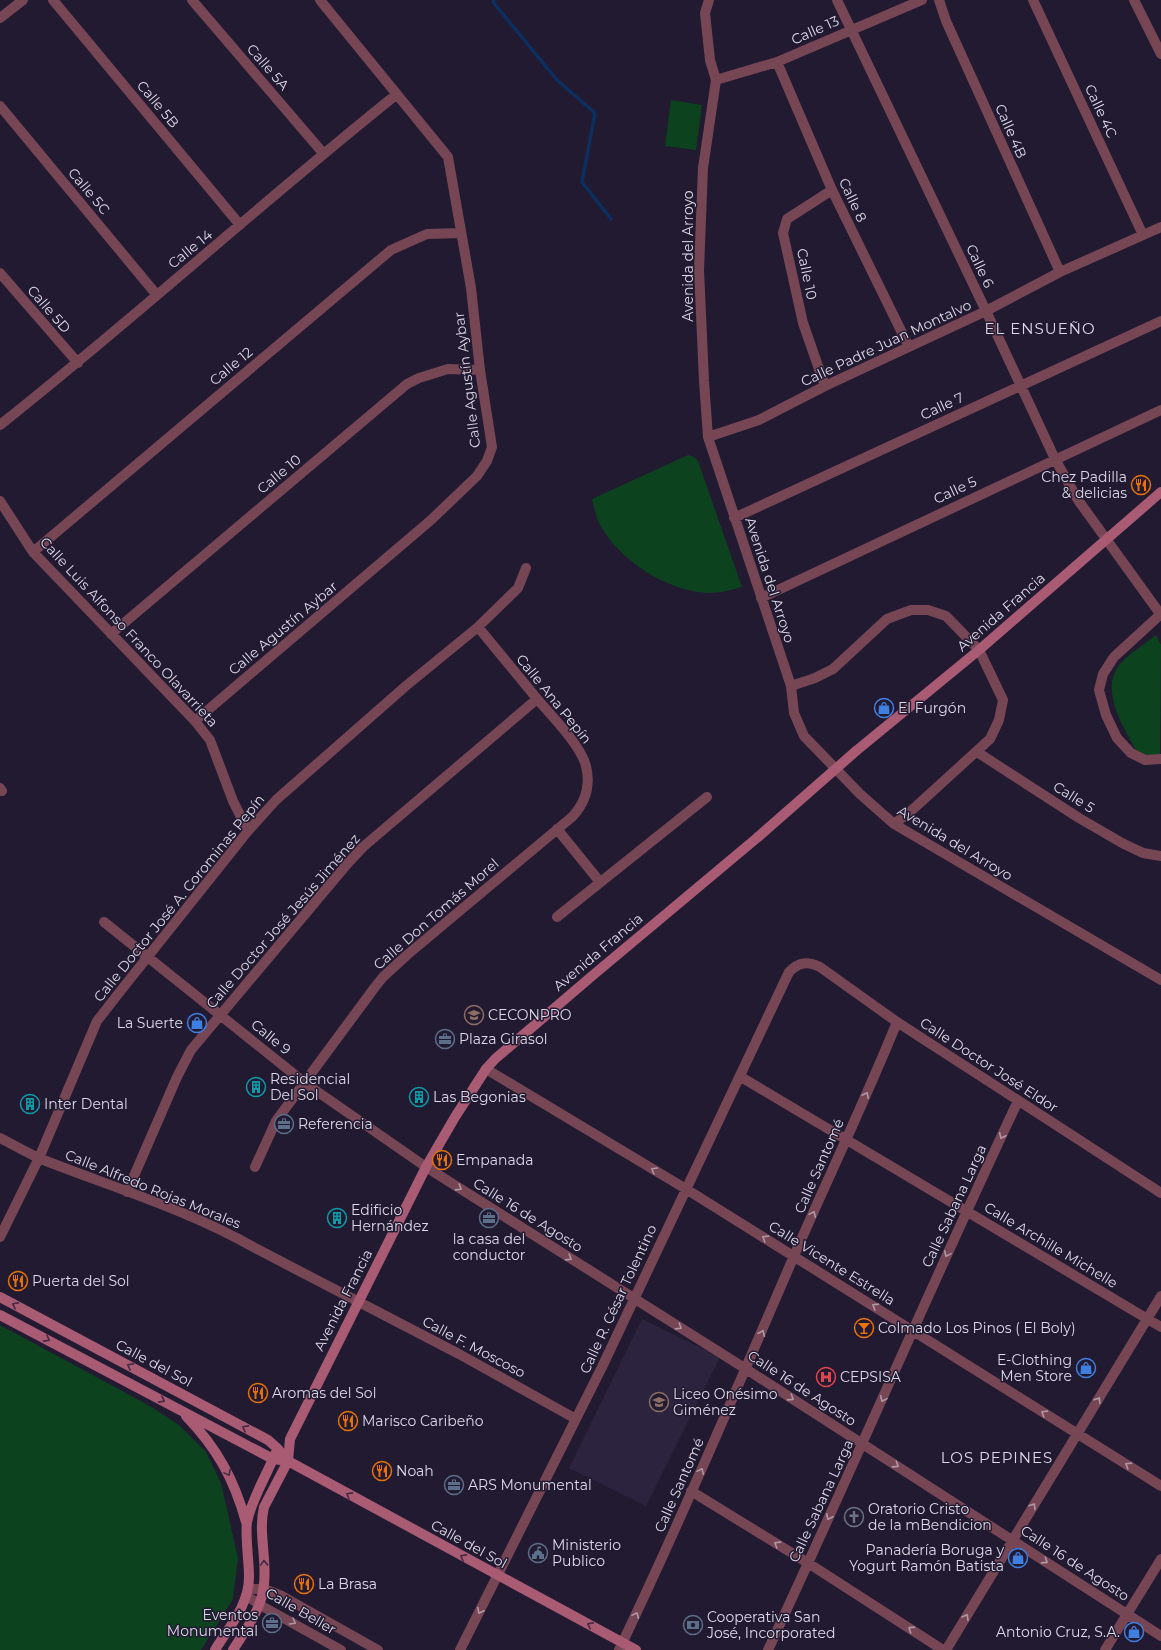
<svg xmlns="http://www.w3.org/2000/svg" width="1161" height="1650" font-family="Montserrat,sans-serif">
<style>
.built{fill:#2c233f}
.green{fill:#0d421e}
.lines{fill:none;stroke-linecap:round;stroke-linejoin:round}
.stream{stroke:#0c2f60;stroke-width:3.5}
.minor{stroke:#774655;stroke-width:10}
.secondary{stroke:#a95b73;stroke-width:10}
.secondary-bridge{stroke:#a95b73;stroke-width:10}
.oneway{stroke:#af97a6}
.oneway2{stroke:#432a42}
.labels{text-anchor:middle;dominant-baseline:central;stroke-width:3;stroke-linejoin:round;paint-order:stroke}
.street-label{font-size:14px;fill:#ddd9e9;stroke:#211a31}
.poi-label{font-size:14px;fill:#ddd9e9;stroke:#211a31;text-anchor:start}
.neighbourhood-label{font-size:15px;letter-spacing:1px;fill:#ddd9e9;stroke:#211a31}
</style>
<rect width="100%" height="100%" fill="#211a31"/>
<path class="built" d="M 642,1319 L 720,1357 L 646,1506 L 569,1468 Z"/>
<path class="green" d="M 671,100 L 702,105 L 696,150 L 665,146 Z
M 688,455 L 694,457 L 698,461 L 742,587 C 731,590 719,593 708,593 C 667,591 620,561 600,525 C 596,517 594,507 592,499 Z
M 1156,635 L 1161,645 L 1160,761 L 1137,752 C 1124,728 1097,687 1122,662 C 1131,652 1145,644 1156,635 Z
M 0,1325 L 150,1406 L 179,1425 L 206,1452 L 221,1483 L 238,1558 L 233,1599 L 201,1650 L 0,1650 Z"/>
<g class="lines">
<path class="stream" d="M 494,0 L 493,2 L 557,80 L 595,113 L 582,182 L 611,219"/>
<path class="minor" d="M 53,0 L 240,225
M 192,0 L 323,153
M 709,0 L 705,13 L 710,60 L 716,80 L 703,168 L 699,270 L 704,381 L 708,437 L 791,686 L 794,713 L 804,736 L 860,794 L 894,824 L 1161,980
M 837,0 L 986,311 L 1055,459 L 1078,500 L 1161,615
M 939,0 L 946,21 L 1060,272
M 1033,0 L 1143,235
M 1134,0 L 1161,54
M 0,18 L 23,0
M 777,62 L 832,190 L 909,347
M 716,80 L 777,62 L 922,0
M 0,106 L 156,294
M 0,273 L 78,363
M 825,386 L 803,323 L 783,233 L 787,219 L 832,190
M 0,425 C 135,318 262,202 397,94
M 708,437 L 759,420 L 825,386 L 986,311 L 1060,272 L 1161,227
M 0,501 L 33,552 L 195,721 L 210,740 L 233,801 L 248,831
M 734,518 L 1161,321
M 33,552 L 391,250 L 427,234 L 461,233
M 761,598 L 1161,410
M 1161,614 L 1114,657 L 1103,674 L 1099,690 L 1106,715 L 1117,738 L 1131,753 L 1145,760 L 1161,759
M 111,634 L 407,384 L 419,378 L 448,369 L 480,370
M 791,686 L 815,678 L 833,669 L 887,619 L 911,610 L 928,610 L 946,616 L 979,650 L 1003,700 L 999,720 L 990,739 L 911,811 L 894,824
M 195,721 L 431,520 L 477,476 L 487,461 L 492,447 L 480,370 L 471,288 L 448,157 L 320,0
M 977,752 L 1079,818 L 1122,843 L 1143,853 L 1161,856
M 0,788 L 2,791
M 557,829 L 600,882
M 557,917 L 707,797
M 104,922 L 305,1083 L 426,1167 L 746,1369 L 1161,1636
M 486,1069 L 686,1189 L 1161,1486
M 741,1077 L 1161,1327
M 0,1138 C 14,1145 27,1153 41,1159 C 112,1187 189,1210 255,1248 L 459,1354 L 576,1419
M 255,1167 L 276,1121 L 375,987 L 383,977 L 407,955 L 572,817 C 585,803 591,786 586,766 C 581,746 552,716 538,700 C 518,676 498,651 478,627
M 127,1192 L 177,1077 L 191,1050 L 348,863 L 363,847 L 537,699
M 0,1237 L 39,1158 L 97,1021 L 122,989 L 248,831 L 276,800 L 407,685 L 478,627 L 518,588 L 526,568
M 691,1491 L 808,1563 L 943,1650
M 248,1589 L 264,1589 L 282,1596 L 378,1650
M 247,1596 L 260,1605 L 341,1650
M 460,1650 L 602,1367 L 789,972 C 799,962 807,961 820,967 L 897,1022 L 1161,1193
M 619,1650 C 681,1520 737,1388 794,1256 C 828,1178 865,1101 897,1022
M 768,1650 C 853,1468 932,1283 1018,1101
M 946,1650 L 1161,1296
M 1105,1650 L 1161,1559"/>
<path class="secondary" d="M 856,751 L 979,650 L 1161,492
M 0,1297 L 268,1440 L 277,1448 L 288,1461 L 636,1650
M 0,1315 L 273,1459 L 288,1461
M 186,1416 C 217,1448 234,1479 246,1522
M 215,1650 C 229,1627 249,1605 249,1577 C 249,1561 245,1535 247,1522 C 252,1498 266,1477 275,1454
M 233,1650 C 246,1629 262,1609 264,1584 C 267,1558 258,1532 264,1507 L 288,1461 L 290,1439 L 426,1167 L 455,1117 L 486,1069 L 495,1059 L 592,976 L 758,837"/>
<path class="secondary-bridge" d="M 758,837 L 856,751"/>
</g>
<defs><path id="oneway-chevron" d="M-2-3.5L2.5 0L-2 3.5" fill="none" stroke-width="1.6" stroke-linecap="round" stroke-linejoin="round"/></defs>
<g class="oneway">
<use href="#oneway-chevron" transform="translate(866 1095) rotate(-65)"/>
<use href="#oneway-chevron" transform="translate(1002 1136) rotate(115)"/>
<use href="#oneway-chevron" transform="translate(654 1170) rotate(-149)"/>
<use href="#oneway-chevron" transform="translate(459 1188) rotate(32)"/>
<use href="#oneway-chevron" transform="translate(813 1214) rotate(-66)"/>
<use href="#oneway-chevron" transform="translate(765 1238) rotate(-148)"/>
<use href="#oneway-chevron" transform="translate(947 1254) rotate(114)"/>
<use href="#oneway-chevron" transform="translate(569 1258) rotate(32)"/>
<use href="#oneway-chevron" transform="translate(875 1306) rotate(-148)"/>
<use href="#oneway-chevron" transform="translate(679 1327) rotate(32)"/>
<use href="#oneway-chevron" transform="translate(762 1333) rotate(-67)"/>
<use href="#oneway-chevron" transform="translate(791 1398) rotate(33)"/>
<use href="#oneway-chevron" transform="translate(883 1399) rotate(114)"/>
<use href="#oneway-chevron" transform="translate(1098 1400) rotate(-58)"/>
<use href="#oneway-chevron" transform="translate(1044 1413) rotate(-148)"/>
<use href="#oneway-chevron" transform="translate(896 1465) rotate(33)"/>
<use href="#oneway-chevron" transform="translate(1128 1465) rotate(-148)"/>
<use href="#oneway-chevron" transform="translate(701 1471) rotate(-66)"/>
<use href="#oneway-chevron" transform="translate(1033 1506) rotate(-58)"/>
<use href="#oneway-chevron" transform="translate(829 1517) rotate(115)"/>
<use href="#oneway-chevron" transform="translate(777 1544) rotate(-148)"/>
<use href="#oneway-chevron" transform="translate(1045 1561) rotate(33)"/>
<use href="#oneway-chevron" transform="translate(480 1611) rotate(117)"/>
<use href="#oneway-chevron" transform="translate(636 1615) rotate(-66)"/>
<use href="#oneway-chevron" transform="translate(966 1617) rotate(-59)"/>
<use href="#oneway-chevron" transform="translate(293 1622) rotate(30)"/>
<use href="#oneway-chevron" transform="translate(911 1629) rotate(-147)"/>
</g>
<g class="oneway2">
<use href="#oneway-chevron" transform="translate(15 1305) rotate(-152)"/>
<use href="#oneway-chevron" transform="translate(47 1339) rotate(28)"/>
<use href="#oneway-chevron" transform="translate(130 1366) rotate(-152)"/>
<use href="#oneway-chevron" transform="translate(162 1400) rotate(28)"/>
<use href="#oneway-chevron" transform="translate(245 1428) rotate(-152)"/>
<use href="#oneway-chevron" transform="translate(228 1473) rotate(62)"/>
<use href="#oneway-chevron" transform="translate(349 1495) rotate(-151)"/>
<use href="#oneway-chevron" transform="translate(463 1557) rotate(-151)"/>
<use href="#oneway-chevron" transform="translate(264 1563) rotate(-92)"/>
<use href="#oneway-chevron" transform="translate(590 1625) rotate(-152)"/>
</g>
<defs>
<symbol id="restaurant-ring" viewBox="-11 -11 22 22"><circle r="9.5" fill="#211a31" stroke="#e8710a" stroke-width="1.5"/><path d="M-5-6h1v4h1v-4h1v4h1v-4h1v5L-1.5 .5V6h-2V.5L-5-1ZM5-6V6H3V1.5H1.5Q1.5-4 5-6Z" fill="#e8710a"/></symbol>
<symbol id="shop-ring" viewBox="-11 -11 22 22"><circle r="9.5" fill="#211a31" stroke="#3f7fe0" stroke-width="1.5"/><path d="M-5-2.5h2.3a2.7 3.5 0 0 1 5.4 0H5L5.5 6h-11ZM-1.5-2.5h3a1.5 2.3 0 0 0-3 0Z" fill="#3f7fe0"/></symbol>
<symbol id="school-ring" viewBox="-11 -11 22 22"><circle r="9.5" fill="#211a31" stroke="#8d6e63" stroke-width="1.5"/><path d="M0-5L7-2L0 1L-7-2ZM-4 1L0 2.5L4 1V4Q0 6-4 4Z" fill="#8d6e63"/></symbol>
<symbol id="office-ring" viewBox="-11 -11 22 22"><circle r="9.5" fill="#211a31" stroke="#5c6f8a" stroke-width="1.5"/><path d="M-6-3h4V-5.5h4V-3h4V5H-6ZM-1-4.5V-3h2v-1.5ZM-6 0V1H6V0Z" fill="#5c6f8a"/></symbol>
<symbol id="building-ring" viewBox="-11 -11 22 22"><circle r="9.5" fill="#211a31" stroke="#0f9aa8" stroke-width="1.5"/><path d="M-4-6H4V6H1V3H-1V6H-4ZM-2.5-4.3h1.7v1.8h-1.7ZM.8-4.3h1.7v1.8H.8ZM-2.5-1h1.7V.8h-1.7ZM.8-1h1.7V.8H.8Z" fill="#0f9aa8"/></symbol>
<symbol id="bar-ring" viewBox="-11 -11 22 22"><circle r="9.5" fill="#211a31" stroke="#e8710a" stroke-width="1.5"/><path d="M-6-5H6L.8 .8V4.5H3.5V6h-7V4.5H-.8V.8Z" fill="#e8710a"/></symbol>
<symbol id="hospital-ring" viewBox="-11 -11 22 22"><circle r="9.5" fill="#211a31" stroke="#e0444e" stroke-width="1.5"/><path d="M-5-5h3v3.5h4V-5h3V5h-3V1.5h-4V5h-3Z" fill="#e0444e"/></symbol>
<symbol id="church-ring" viewBox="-11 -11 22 22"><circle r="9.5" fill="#211a31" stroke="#6b7280" stroke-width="1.5"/><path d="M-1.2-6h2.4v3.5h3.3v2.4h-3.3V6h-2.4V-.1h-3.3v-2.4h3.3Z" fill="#6b7280"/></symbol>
<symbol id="civic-ring" viewBox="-11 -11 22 22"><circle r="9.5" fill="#211a31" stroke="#5c6f8a" stroke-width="1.5"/><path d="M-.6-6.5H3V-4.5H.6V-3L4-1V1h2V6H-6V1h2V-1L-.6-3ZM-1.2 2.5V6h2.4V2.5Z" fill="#5c6f8a"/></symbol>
<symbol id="bank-ring" viewBox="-11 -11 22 22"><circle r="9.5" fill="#211a31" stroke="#5c6f8a" stroke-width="1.5"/><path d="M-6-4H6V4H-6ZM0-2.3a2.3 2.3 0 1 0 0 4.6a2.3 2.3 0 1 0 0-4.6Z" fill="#5c6f8a"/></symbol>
</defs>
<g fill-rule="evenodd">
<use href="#restaurant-ring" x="1130" y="474" width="22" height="22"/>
<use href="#shop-ring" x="873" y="697" width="22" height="22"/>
<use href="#school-ring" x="463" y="1004" width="22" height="22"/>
<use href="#shop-ring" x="186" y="1012" width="22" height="22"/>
<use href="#office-ring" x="434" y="1028" width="22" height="22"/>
<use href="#building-ring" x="245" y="1076" width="22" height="22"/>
<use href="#building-ring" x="408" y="1086" width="22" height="22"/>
<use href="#building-ring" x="19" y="1093" width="22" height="22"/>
<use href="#office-ring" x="273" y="1113" width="22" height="22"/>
<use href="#restaurant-ring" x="431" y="1149" width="22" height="22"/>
<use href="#building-ring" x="326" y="1207" width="22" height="22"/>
<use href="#office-ring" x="478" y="1207" width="22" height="22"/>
<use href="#restaurant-ring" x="7" y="1270" width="22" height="22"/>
<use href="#bar-ring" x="853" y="1317" width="22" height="22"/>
<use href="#shop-ring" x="1075" y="1357" width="22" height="22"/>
<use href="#hospital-ring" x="815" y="1366" width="22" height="22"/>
<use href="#restaurant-ring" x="247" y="1382" width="22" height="22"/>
<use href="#school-ring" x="648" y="1391" width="22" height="22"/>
<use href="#restaurant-ring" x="337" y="1410" width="22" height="22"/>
<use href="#restaurant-ring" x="371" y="1460" width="22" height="22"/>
<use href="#office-ring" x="443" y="1474" width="22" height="22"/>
<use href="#church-ring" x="843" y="1506" width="22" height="22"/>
<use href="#civic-ring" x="527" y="1542" width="22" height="22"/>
<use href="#shop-ring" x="1007" y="1547" width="22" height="22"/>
<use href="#restaurant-ring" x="293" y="1573" width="22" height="22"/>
<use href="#office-ring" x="261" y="1612" width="22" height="22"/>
<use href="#bank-ring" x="682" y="1614" width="22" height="22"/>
<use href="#shop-ring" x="1123" y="1621" width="22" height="22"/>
</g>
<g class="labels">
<g class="street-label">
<text transform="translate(815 30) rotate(-24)">Calle 13</text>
<text transform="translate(268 67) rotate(49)">Calle 5A</text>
<text transform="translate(158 104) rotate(50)">Calle 5B</text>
<text transform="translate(1101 111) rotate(65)">Calle 4C</text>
<text transform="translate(1011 131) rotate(66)">Calle 4B</text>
<text transform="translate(89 191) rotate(50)">Calle 5C</text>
<text transform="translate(853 200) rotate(65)">Calle 8</text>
<text transform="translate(190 249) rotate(-39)">Calle 14</text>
<text transform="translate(688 256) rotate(-90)">Avenida del Arroyo</text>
<text transform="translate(980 266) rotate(65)">Calle 6</text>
<text transform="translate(807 274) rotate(78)">Calle 10</text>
<text transform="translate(49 309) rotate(49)">Calle 5D</text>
<text transform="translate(886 343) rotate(-25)">Calle Padre Juan Montalvo</text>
<text transform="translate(231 366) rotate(-40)">Calle 12</text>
<text transform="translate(467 380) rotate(-97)">Calle Agustín Aybar</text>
<text transform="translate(942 406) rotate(-25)">Calle 7</text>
<text transform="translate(279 474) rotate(-40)">Calle 10</text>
<text transform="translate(955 490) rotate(-25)">Calle 5</text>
<text transform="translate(770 580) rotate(72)">Avenida del Arroyo</text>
<text transform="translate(1001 612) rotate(-41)">Avenida Francia</text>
<text transform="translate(283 628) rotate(-40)">Calle Agustín Aybar</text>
<text transform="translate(129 632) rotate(47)">Calle Luis Alfonso Franco Olavarrieta</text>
<text transform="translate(554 699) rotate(51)">Calle Ana Pepín</text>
<text transform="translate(1074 797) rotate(32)">Calle 5</text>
<text transform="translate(955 843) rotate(31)">Avenida del Arroyo</text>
<text transform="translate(179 898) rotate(-51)">Calle Doctor José A. Corominas Pepín</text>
<text transform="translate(436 914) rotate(-41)">Calle Don Tomás Morel</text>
<text transform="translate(283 921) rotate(-49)">Calle Doctor José Jesús Jiménez</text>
<text transform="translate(598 952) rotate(-40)">Avenida Francia</text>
<text transform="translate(271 1037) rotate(39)">Calle 9</text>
<text transform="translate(989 1065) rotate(33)">Calle Doctor José Eldor</text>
<text transform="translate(819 1166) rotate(-66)">Calle Santomé</text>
<text transform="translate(153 1189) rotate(22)">Calle Alfredo Rojas Morales</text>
<text transform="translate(954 1206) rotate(-65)">Calle Sabana Larga</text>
<text transform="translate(528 1215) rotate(32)">Calle 16 de Agosto</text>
<text transform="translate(1051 1245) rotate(31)">Calle Archille Michelle</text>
<text transform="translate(832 1263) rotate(32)">Calle Vicente Estrella</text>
<text transform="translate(618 1299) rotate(-65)">Calle R. César Tolentino</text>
<text transform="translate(343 1300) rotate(-63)">Avenida Francia</text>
<text transform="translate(474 1347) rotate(28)">Calle F. Moscoso</text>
<text transform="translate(154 1363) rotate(28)">Calle del Sol</text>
<text transform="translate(802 1388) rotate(33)">Calle 16 de Agosto</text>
<text transform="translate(679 1485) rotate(-66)">Calle Santomé</text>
<text transform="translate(821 1501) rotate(-65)">Calle Sabana Larga</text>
<text transform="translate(469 1544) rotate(29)">Calle del Sol</text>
<text transform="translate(1075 1563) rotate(33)">Calle 16 de Agosto</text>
<text transform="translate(301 1611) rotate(30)">Calle Beller</text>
</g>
<g class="poi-label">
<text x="1127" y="477" text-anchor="end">Chez Padilla<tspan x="1127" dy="16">&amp; delicias</tspan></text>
<text x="898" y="708">El Furgón</text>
<text x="488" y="1015">CECONPRO</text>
<text x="183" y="1023" text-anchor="end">La Suerte</text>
<text x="459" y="1039">Plaza Girasol</text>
<text x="270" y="1079">Residencial<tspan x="270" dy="16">Del Sol</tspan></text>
<text x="433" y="1097">Las Begonias</text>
<text x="44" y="1104">Inter Dental</text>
<text x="298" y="1124">Referencia</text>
<text x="456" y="1160">Empanada</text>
<text x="351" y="1210">Edificio<tspan x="351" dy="16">Hernández</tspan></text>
<text x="489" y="1239" text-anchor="middle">la casa del<tspan x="489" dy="16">conductor</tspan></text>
<text x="32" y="1281">Puerta del Sol</text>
<text x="878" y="1328">Colmado Los Pinos ( El Boly)</text>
<text x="1072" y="1360" text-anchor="end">E-Clothing<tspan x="1072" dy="16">Men Store</tspan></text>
<text x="840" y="1377">CEPSISA</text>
<text x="272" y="1393">Aromas del Sol</text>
<text x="673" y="1394">Liceo Onésimo<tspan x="673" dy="16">Giménez</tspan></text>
<text x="362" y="1421">Marisco Caribeño</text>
<text x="396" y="1471">Noah</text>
<text x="468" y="1485">ARS Monumental</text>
<text x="868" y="1509">Oratorio Cristo<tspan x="868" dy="16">de la mBendicion</tspan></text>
<text x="552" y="1545">Ministerio<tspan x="552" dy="16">Publico</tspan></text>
<text x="1004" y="1550" text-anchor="end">Panadería Boruga y<tspan x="1004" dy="16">Yogurt Ramón Batista</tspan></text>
<text x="318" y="1584">La Brasa</text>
<text x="258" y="1615" text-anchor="end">Eventos<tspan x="258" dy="16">Monumental</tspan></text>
<text x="707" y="1617">Cooperativa San<tspan x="707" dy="16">José, Incorporated</tspan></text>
<text x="1120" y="1632" text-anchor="end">Antonio Cruz, S.A.</text>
</g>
<g class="neighbourhood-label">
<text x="1040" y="328">EL ENSUEÑO</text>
<text x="997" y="1457">LOS PEPINES</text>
</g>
</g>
</svg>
